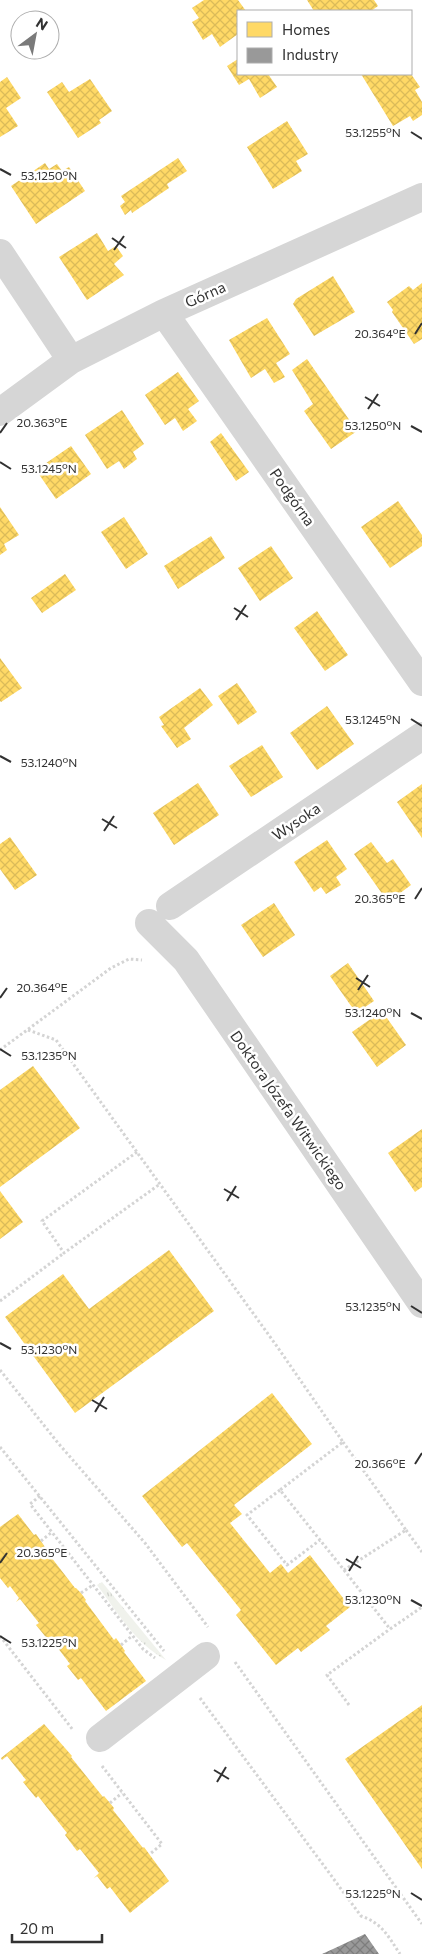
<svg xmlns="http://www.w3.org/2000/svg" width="422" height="1954" font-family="Commissioner,sans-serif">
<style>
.grass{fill:url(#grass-tufts)}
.homes{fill:url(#homes-cross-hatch)}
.industry{fill:url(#industry-cross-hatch)}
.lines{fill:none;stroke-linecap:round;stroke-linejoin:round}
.path{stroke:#d4d4d4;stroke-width:3;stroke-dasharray:2.5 2.5;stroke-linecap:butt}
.minor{stroke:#d6d6d6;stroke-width:28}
.ticks{fill:none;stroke:#323232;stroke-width:2}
.labels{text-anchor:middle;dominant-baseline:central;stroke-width:5;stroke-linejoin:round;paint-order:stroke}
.street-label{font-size:15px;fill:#323232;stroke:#fff}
.ticks-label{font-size:12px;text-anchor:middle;fill:#323232;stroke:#fff;stroke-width:5;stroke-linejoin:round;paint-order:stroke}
</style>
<defs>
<pattern id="grass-tufts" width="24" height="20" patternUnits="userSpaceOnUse" patternTransform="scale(1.25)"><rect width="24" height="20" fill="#f0f2ec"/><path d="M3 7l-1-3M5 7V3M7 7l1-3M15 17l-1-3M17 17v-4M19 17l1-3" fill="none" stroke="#ced0cb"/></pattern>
<pattern id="homes-cross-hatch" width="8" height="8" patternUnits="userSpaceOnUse" patternTransform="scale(1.25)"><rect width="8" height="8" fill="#ffd966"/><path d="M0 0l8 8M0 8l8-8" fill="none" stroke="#dbbb59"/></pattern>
<pattern id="industry-cross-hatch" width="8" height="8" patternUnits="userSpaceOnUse" patternTransform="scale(1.25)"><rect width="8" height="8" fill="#999"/><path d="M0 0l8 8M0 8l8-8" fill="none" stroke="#7d7d7d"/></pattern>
</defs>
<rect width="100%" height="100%" fill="#fff"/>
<path class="grass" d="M 102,1582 L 166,1660 C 135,1643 118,1613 97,1585 Z"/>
<path class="homes" d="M 204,0 L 238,0 L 246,11 L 238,11 L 238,34 L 220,47 L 212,34 L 203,40 L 192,22 L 199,18 L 192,8 Z
M 307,0 L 374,0 L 378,6 L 371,11 L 314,11 Z
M 238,59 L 238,74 L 268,74 L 277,87 L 260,98 L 249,79 L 239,85 L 227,66 Z
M 361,74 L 411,74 L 420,87 L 415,90 L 422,102 L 422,115 L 413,121 L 410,116 L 393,126 Z
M 7,77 L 21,98 L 6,108 L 18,126 L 0,137 L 0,82 Z
M 90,79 L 112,111 L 99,120 L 101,123 L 78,138 L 47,92 L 62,82 L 69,92 Z
M 287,121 L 308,154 L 296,161 L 302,171 L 273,189 L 247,147 Z
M 178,158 L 187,171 L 167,184 L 169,188 L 132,213 L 131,210 L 125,215 L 120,206 L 125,202 L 121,196 Z
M 45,163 L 49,169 L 57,164 L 62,171 L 69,167 L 85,191 L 36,224 L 11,186 Z
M 97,233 L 108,251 L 116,246 L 123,256 L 114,264 L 124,275 L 87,300 L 59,257 Z
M 333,276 L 355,312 L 314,336 L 293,304 L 296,299 Z
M 422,283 L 422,339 L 414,344 L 392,312 L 393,310 L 387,302 L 409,286 L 413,290 Z
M 267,318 L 290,354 L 276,363 L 285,377 L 274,383 L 265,369 L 251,378 L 229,340 Z
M 307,359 L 357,431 L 331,449 L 304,411 L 313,404 L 292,370 Z
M 178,372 L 199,401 L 188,409 L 197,421 L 183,431 L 175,418 L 165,425 L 145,395 Z
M 122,410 L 144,444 L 133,452 L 137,459 L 124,469 L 119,461 L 107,469 L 85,435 Z
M 221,433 L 249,472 L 236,481 L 210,442 Z
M 71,446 L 91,474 L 56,499 L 36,470 Z
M 398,501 L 422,535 L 422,546 L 390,568 L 361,527 Z
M 0,507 L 19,535 L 4,544 L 7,550 L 0,555 Z
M 124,517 L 148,554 L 126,569 L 101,532 Z
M 211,536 L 225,558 L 178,589 L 164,566 Z
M 271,546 L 293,578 L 260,601 L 238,568 Z
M 65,574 L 76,590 L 42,613 L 31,598 Z
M 317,611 L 348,655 L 325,671 L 294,628 Z
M 0,658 L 22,688 L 1,702 L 0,701 Z
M 237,683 L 257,712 L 238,725 L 218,696 Z
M 200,688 L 213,705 L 184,728 L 191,739 L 177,748 L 161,726 L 164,725 L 159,717 Z
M 327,706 L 354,744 L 317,770 L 290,733 Z
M 262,745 L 283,777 L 251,797 L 229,766 Z
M 198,783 L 219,815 L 174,845 L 153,813 Z
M 422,784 L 422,838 L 397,802 Z
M 10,837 L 37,875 L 15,890 L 0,869 L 0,844 Z
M 327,840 L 347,869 L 336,877 L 341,885 L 326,894 L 321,887 L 314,892 L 294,862 Z
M 371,842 L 387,863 L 393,859 L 411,885 L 388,902 L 354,854 Z
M 274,903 L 295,935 L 263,957 L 241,925 Z
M 348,963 L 374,1001 L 356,1013 L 330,976 Z
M 382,1011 L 406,1045 L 377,1067 L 352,1032 Z
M 33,1066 L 80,1128 L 0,1187 L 0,1090 Z
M 422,1129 L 422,1187 L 415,1192 L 388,1153 Z
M 0,1191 L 23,1222 L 0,1239 Z
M 169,1250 L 214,1311 L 75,1413 L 5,1317 L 63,1274 L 89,1309 Z
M 272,1393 L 312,1444 L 234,1505 L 242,1514 L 230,1523 L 270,1573 L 281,1564 L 288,1573 L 310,1555 L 350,1607 L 326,1626 L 330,1630 L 301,1652 L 298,1648 L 276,1665 L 236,1615 L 241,1610 L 187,1543 L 182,1547 L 142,1496 Z
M 18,1514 L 34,1535 L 36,1534 L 45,1547 L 44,1548 L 75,1588 L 76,1588 L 81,1593 L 86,1600 L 85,1601 L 114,1640 L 116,1638 L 121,1645 L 125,1651 L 124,1652 L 146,1681 L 106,1711 L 81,1678 L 78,1680 L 67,1666 L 70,1664 L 51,1639 L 49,1641 L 36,1625 L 39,1623 L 20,1599 L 16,1602 L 19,1598 L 10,1586 L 8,1588 L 0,1578 L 0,1527 Z
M 422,1705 L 422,1869 L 345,1759 Z
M 44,1724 L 72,1756 L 71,1757 L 103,1797 L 104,1796 L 110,1803 L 114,1808 L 113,1810 L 143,1848 L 144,1847 L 169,1881 L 130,1913 L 110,1887 L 107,1889 L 97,1876 L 93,1879 L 99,1873 L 80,1849 L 77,1851 L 65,1835 L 67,1833 L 38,1796 L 36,1798 L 23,1782 L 26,1780 L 7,1756 L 2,1760 L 1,1758 Z"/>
<path class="industry" d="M 365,1934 L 379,1954 L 322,1954 L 333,1949 Z"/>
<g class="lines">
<path class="path" d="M 28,1030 L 56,1040 L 276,1345 L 343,1442 L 280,1490 L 344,1570 L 406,1530 L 343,1442
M 0,1050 L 111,968 L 129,959 L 142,960
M 137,1152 L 42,1221 L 64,1253 L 160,1184
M 0,1301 L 64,1253
M 0,1370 L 58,1443 L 145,1543 L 208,1627
M 0,1447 L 164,1651
M 280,1490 L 247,1515 L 287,1565 L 320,1540
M 40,1496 L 30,1504 L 143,1649 L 155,1658
M 406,1530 L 422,1552
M 41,1541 L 52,1532
M 344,1570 L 390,1629 L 422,1607
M 81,1593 L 93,1585
M 0,1636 L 73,1730
M 121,1645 L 132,1636
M 235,1662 L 422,1924
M 200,1698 L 361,1916 C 382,1923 388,1936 400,1954
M 349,1705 L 327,1675 L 390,1629
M 102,1766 L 162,1844 L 150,1854
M 110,1803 L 122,1793"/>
<path class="minor" d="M 0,253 L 71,360
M 164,313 L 422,682
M 0,412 L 71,360 L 164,313 L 422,197
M 170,906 L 422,736
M 149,923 L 186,960 L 422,1304
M 100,1738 L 206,1656"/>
</g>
<path class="ticks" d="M 411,132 L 422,139M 0,169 L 11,175M 112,238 L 126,248M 114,250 L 124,236M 415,334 L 422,323M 365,397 L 380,406M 368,409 L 378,394M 411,426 L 422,432M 0,433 L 7,423M 0,462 L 11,469M 234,608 L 248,617M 236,620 L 246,605M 411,719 L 422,726M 0,756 L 11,762M 102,819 L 117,828M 104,831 L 114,816M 415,899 L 422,888M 356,978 L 370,987M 358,990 L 368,975M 0,998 L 7,988M 411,1013 L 422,1019M 0,1049 L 11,1056M 224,1189 L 239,1198M 227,1201 L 236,1186M 411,1306 L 422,1313M 0,1343 L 11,1349M 92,1400 L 107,1409M 95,1412 L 104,1397M 415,1464 L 422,1453M 346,1559 L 361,1568M 0,1563 L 7,1553M 349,1571 L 358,1556M 411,1600 L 422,1606M 0,1636 L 11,1643M 214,1770 L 229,1779M 217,1782 L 226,1767M 411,1893 L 422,1900"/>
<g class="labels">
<g class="street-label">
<text transform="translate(205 294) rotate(-24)">Górna</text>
<text transform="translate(293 497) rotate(55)">Podgórna</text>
<text transform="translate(296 821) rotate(-34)">Wysoka</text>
<text transform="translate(289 1110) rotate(55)">Doktora Józefa Witwickiego</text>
</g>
</g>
<g class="ticks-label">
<text x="373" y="137">53.1255°N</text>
<text x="49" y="180">53.1250°N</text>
<text x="380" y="338">20.364°E</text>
<text x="42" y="427">20.363°E</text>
<text x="373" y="430">53.1250°N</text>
<text x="49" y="473">53.1245°N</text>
<text x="373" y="724">53.1245°N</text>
<text x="49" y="767">53.1240°N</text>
<text x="380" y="903">20.365°E</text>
<text x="42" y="992">20.364°E</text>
<text x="373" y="1017">53.1240°N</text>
<text x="49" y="1060">53.1235°N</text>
<text x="373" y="1311">53.1235°N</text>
<text x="49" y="1354">53.1230°N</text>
<text x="380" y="1468">20.366°E</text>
<text x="42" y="1557">20.365°E</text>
<text x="373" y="1604">53.1230°N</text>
<text x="49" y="1647">53.1225°N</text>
<text x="373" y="1898">53.1225°N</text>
</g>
<rect x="237" y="10" width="175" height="65" fill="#ffffff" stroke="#adadad"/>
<rect x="247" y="22" width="25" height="15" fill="#ffd966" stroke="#adadad"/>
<text x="282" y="35" font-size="15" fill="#323232">Homes</text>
<rect x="247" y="48" width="25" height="15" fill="#999999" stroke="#adadad"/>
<text x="282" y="60" font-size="15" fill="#323232">Industry</text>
<g transform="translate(35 35) rotate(32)"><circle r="24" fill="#ffffff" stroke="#adadad"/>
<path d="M0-4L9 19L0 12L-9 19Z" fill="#7a7a7a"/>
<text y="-8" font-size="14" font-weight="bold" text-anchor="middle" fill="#323232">N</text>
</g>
<path d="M12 1934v8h90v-8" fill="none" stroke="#323232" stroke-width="2.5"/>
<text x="20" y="1934" font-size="15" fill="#323232" stroke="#ffffff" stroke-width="4" paint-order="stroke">20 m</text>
</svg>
